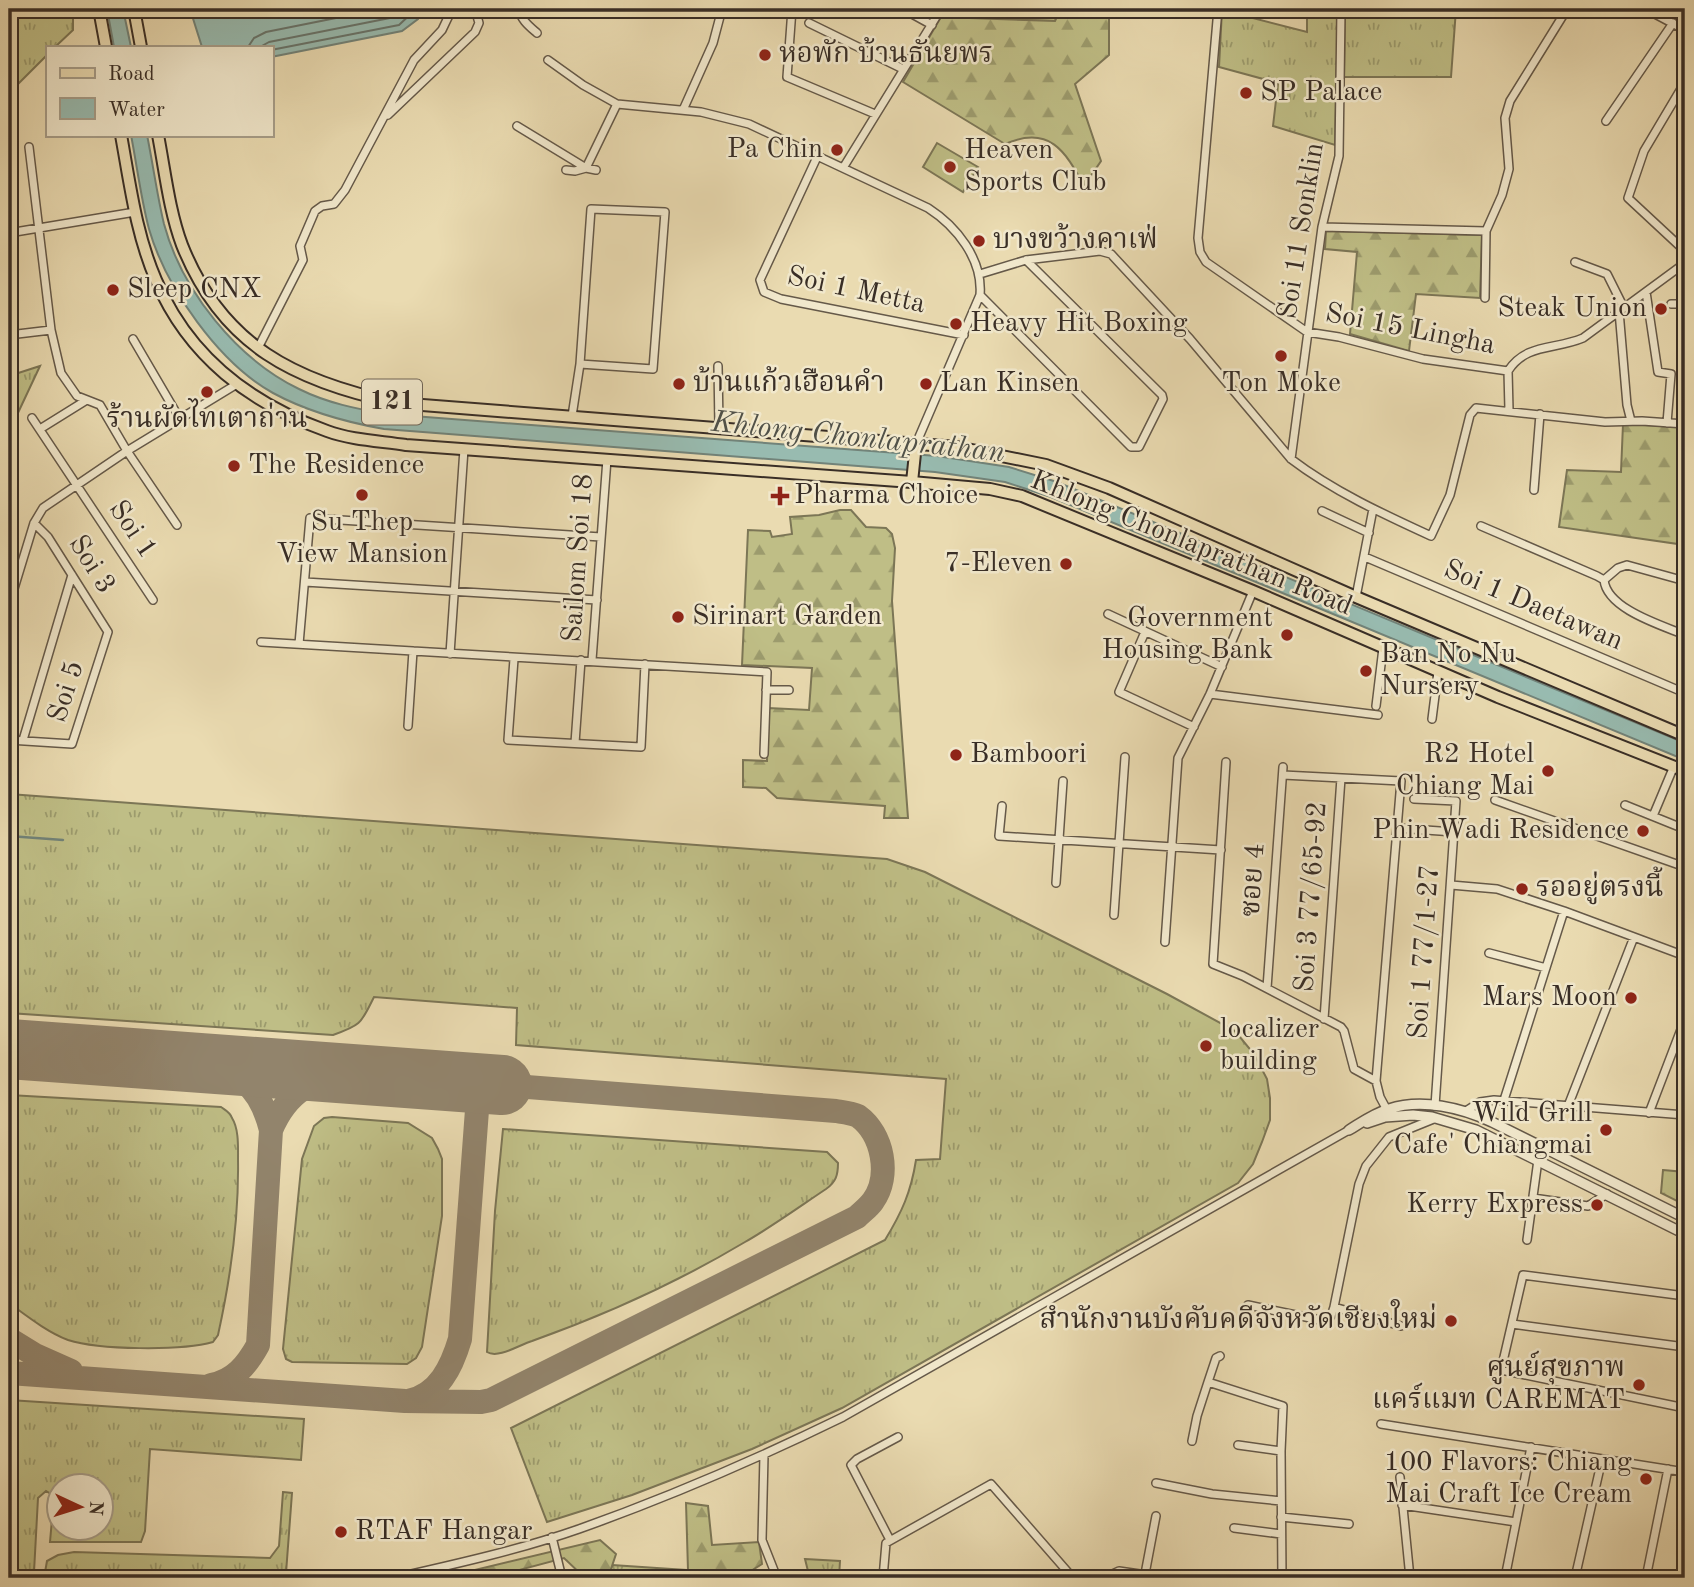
<svg xmlns="http://www.w3.org/2000/svg" width="1694" height="1587" font-family="'Old Standard TT','Noto Serif Thai',serif">
<style>
.grass{fill:url(#grass-tufts);stroke:#7c7656;stroke-width:2;fill-rule:evenodd}
.forest{fill:url(#forest-firs);stroke:#7c7656;stroke-width:2}
.garden{fill:#bfbe86;stroke:#7c7656;stroke-width:2}
.water{fill:#98bbb0;stroke:#728379;stroke-width:2}
.lines{fill:none;stroke-linecap:round;stroke-linejoin:round}
.shore{stroke:#68746b;stroke-width:2}
.stream{stroke:#728379;stroke-width:2.5}
.taxiway{stroke:#92846c;stroke-width:24}
.runway{stroke:#92846c;stroke-width:60}
.minor-casing{stroke:#655949;stroke-width:10}
.tertiary-casing{stroke:#655949;stroke-width:12}
.primary-casing{stroke:#392e26;stroke-width:14}
.minor{stroke:#f1e8cc;stroke-width:7}
.tertiary{stroke:#f1e8cc;stroke-width:9}
.primary{stroke:#eadbb1;stroke-width:10}
.poi-dot{fill:#8f2418;stroke:#f1e8cc;stroke-width:2.5}
.labels{text-anchor:middle;dominant-baseline:central;stroke-width:5;stroke-linejoin:round;paint-order:stroke}
.shield{fill:#f1e8cc;stroke:#706658;stroke-width:2}
.shield-label{font-size:26px;font-weight:bold;fill:#392e26}
.poi-label{font-size:28px;fill:#392e26;stroke:#f1e8cc;text-anchor:start}
.street-label{font-size:28px;fill:#392e26;stroke:#f1e8cc}
.water-label{font-size:30px;font-style:italic;fill:#515148;stroke:#f1e8cc}
</style>
<defs>
<pattern id="grass-tufts" width="24" height="20" patternUnits="userSpaceOnUse" patternTransform="scale(1.75)"><rect width="24" height="20" fill="#bfbe86"/><path d="M3 7l-1-3M5 7V3M7 7l1-3M15 17l-1-3M17 17v-4M19 17l1-3" fill="none" stroke="#9c9b6d"/></pattern>
<pattern id="forest-firs" width="22" height="20" patternUnits="userSpaceOnUse" patternTransform="scale(1.75)"><rect width="22" height="20" fill="#bfbe86"/><path d="M5 1l3.5 6h-7zM16 11l3.5 6h-7z" fill="#9c9b6d"/></pattern>
</defs>
<rect width="100%" height="100%" fill="#eadbb1"/>
<filter id="stains"><feTurbulence type="fractalNoise" baseFrequency=".00286" numOctaves="4"/><feColorMatrix values="0 0 0 0 .2 0 0 0 0 .09 0 0 0 0 .02 0 0 0 .5 -.17"/></filter>
<radialGradient id="worn" r=".72"><stop offset=".6" stop-color="#630" stop-opacity="0"/><stop offset="1" stop-color="#630" stop-opacity=".3"/></radialGradient>
<path class="grass" d="M 9,9 L 73,9 L 73,30 L 55,47 L 47,47 L 47,55 L 9,93 Z
M 944,9 L 1074,9 L 1061,9 L 1055,21 L 941,17 Z
M 1304,9 L 1338,9 L 1335,145 L 1273,126 L 1278,83 L 1219,67 L 1222,10 L 1307,32 L 1307,15 Z
M 1345,9 L 1456,9 L 1451,77 L 1344,77 Z
M 40,366 L 9,432 L 9,376 Z
M 9,794 L 887,859 L 925,872 L 1167,994 L 1235,1031 L 1254,1054 L 1267,1079 L 1270,1098 L 1270,1120 L 1262,1142 L 1253,1164 L 1238,1183 L 842,1408 L 752,1449 L 632,1495 L 547,1522 L 511,1428 L 885,1240 C 902,1212 911,1192 916,1160 L 940,1159 L 946,1079 L 516,1045 L 517,1008 L 374,997 C 361,1023 362,1025 333,1035 L 9,1013 Z
M 9,1095 L 221,1107 C 225,1110 230,1112 232,1118 C 239,1129 238,1147 238,1160 C 239,1220 231,1276 218,1335 L 213,1342 C 181,1351 99,1350 68,1340 C 47,1332 27,1316 9,1303 Z
M 332,1117 L 408,1123 L 432,1138 L 438,1149 L 442,1159 L 442,1216 L 422,1347 L 416,1358 L 407,1364 L 292,1362 L 286,1359 L 283,1349 L 302,1159 L 314,1126 L 324,1118 Z
M 503,1129 L 827,1152 L 838,1163 C 838,1175 836,1182 826,1189 C 799,1207 773,1226 745,1242 C 678,1282 605,1315 532,1341 C 519,1345 498,1359 487,1352 L 495,1211 Z
M 9,1400 L 304,1419 L 301,1460 L 150,1449 L 145,1531 L 141,1542 L 50,1542 L 54,1496 L 46,1491 L 38,1498 L 34,1572 L 32,1578 L 9,1578 ZM 60,1486 L 102,1486 L 102,1528 L 60,1528 Z
M 283,1492 L 292,1493 L 286,1573 L 239,1578 L 44,1578 L 47,1561 L 58,1555 L 74,1552 L 270,1558 L 279,1546 Z
M 805,1559 L 840,1561 L 839,1578 L 798,1578 L 808,1571 Z
M 612,1565 L 746,1574 L 747,1578 L 608,1578 Z"/>
<path class="forest" d="M 1061,9 L 1109,13 L 1109,55 L 1075,84 L 1101,161 L 1084,186 C 1065,150 1049,125 1005,144 L 903,82 L 941,17 L 1055,21 Z
M 1326,231 L 1482,235 L 1480,298 L 1416,294 L 1409,351 L 1350,334 L 1357,252 L 1325,249 Z
M 1623,424 L 1682,427 L 1680,479 L 1685,480 L 1685,545 L 1559,527 L 1567,470 L 1621,472 Z
M 840,510 L 851,510 L 866,527 L 886,528 L 892,534 L 895,548 L 892,601 L 908,818 L 884,818 L 885,806 L 777,798 L 766,788 L 743,787 L 743,760 L 767,761 L 769,708 L 809,710 L 812,668 L 742,665 L 748,530 L 770,531 L 772,537 L 792,534 L 790,517 L 819,515 Z
M 1663,1170 L 1685,1172 L 1685,1205 L 1661,1193 Z
M 686,1503 L 708,1506 L 712,1545 L 759,1542 L 762,1564 L 746,1574 L 688,1570 Z
M 600,1540 L 616,1554 L 608,1578 L 585,1578 L 564,1558 L 489,1578 L 458,1578 L 458,1574 Z"/>
<path class="garden" d="M 937,143 L 978,167 L 963,192 L 923,167 Z"/>
<path class="water" d="M 107,9 L 123,9 L 131,47 L 114,47 Z
M 190,9 L 424,9 L 418,19 L 402,31 L 271,57 L 271,47 L 202,47 Z
M 131,135 L 147,135 C 153,164 157,195 164,224 C 182,291 237,359 299,389 C 327,403 357,409 387,414 L 937,456 L 1009,467 L 1057,482 L 1685,743 L 1685,760 L 1051,497 L 1005,482 L 935,472 L 384,429 C 345,422 308,412 273,393 C 219,363 166,288 149,229 C 141,199 137,166 131,135 Z"/>
<g class="lines">
<path class="shore" d="M 248,47 L 254,38 L 266,32 L 381,9
M 260,47 L 269,42 L 395,17 L 405,9
M 271,50 L 399,25 L 416,9"/>
<path class="stream" d="M 9,836 L 63,840"/>
<path class="taxiway" d="M 196,1063 C 240,1074 259,1083 271,1130 L 258,1345 C 247,1365 234,1381 211,1385
M 271,1130 C 288,1090 312,1079 354,1074
M 9,1339 L 35,1355 L 71,1371
M 9,1373 L 405,1401 L 481,1402 L 491,1400 L 857,1217 C 862,1212 869,1207 873,1201 C 891,1176 883,1134 858,1116 C 852,1113 842,1112 836,1111 L 502,1085
M 408,1401 C 439,1395 452,1366 460,1339 L 479,1083"/>
<path class="runway" d="M 9,1049 L 502,1085"/>
<defs>
<path id="minor" d="M 519,9 C 521,20 529,26 537,33
M 707,9 L 722,14
M 792,9 L 787,77 L 875,114
M 903,9 L 932,25
M 1218,9 L 1198,238 L 1200,252 L 1206,262 L 1307,332 L 1339,337 L 1423,359 L 1508,371 L 1509,410
M 1637,9 L 1655,14 L 1685,30
M 809,23 L 903,69
M 548,60 L 583,85 L 617,104 L 701,112 L 749,124 L 928,208 C 956,226 983,259 980,295 L 916,444
M 1685,82 L 1644,151 L 1628,198 L 1685,251
M 683,110 L 713,43 L 722,9
M 388,115 L 475,32 L 479,23 L 475,9
M 1606,121 L 1673,23
M 517,126 L 586,168 L 596,170
M 29,147 L 51,330 L 61,373 L 77,396 L 100,405 L 127,451 L 177,525
M 818,155 L 760,280 L 764,292 L 781,299 L 964,335
M 843,168 L 941,9
M 566,170 L 575,171 L 586,168 L 617,104
M 1322,227 L 1486,231
M 9,233 L 135,212
M 1575,262 L 1607,274 L 1624,308
M 980,274 L 1026,260 L 1100,251 L 1111,254 L 1190,339 L 1291,459 C 1333,491 1383,514 1431,536 L 1450,495 L 1470,415 L 1476,408 L 1605,422 L 1642,421 L 1685,424
M 1646,292 L 1658,372 L 1671,374 L 1667,423
M 980,295 L 1131,447 L 1139,447 L 1163,399 L 1162,395 L 1026,260
M 1485,298 L 1486,231 L 1502,195 L 1509,169 L 1505,118 L 1510,101 L 1567,9
M 1671,304 L 1685,304
M 1619,311 L 1627,405 L 1631,421
M 9,335 L 51,330
M 133,339 L 181,421
M 258,348 L 303,260 L 300,246 L 315,211 L 322,206 L 334,204 L 345,190 L 414,60 L 442,30 L 452,9
M 1681,353 L 1685,353
M 718,366 L 719,427
M 1508,371 C 1526,343 1555,350 1583,338 L 1685,263
M 572,416 L 580,364 L 591,209 L 665,212 L 653,369 L 580,364
M 32,418 L 153,600
M 40,429 L 85,401
M 1291,459 L 1322,227 L 1339,156 L 1341,9
M 1534,490 L 1540,414
M 1322,511 L 1369,533
M 1481,526 L 1597,576 L 1604,580 C 1607,609 1661,625 1685,635
M 1365,557 L 1685,693
M 1604,580 L 1618,568 L 1627,565 L 1685,581
M 305,582 L 597,600
M 1356,597 L 1373,509
M 9,605 L 34,523 L 43,508 L 127,451 L 237,384
M 1108,614 L 1222,667
M 1145,632 L 1119,692 L 1194,727
M 261,642 L 767,672 L 764,754
M 299,644 L 310,518 L 601,537
M 450,654 L 464,449
M 514,659 L 508,740 L 641,747 L 645,664
M 592,660 L 607,459
M 766,690 L 789,690
M 1210,694 L 1378,715
M 1376,706 L 1383,648
M 1432,719 L 1438,672
M 408,726 L 413,651
M 9,740 L 72,744 L 108,632 L 48,537 L 34,523
M 23,740 L 72,575
M 575,743 L 581,660
M 1226,762 L 1213,964 L 1243,976 L 1341,1027 L 1344,1031 L 1354,1069 L 1376,1081
M 1283,775 L 1401,781 L 1376,1081 L 1380,1097 L 1387,1110
M 1414,799 L 1456,801 L 1435,1106
M 1495,800 L 1685,867
M 1625,805 L 1677,826
M 1002,806 L 999,836 L 1221,850
M 1653,816 L 1674,766
M 1397,828 L 1454,832
M 1056,883 L 1063,781
M 1451,885 L 1497,889 L 1564,911 L 1685,956
M 1114,915 L 1125,757
M 1165,942 L 1178,758 L 1210,694 L 1253,591
M 1489,953 L 1546,968
M 1267,988 L 1283,767
M 1324,1019 L 1341,778
M 1504,1100 L 1564,911
M 1568,1106 L 1634,937
M 1466,1111 L 1480,1102 L 1494,1100 L 1685,1115
M 1649,1113 L 1685,1019
M 1533,1198 L 1588,1206 L 1607,1194
M 1527,1240 L 1538,1160
M 1685,1296 L 1523,1275 L 1501,1370 L 1685,1408
M 1248,1305 L 1325,1321 L 1331,1316 L 1334,1307
M 1512,1324 L 1685,1347
M 1401,1326 L 1334,1307 L 1359,1184 L 1366,1166 L 1389,1137 L 1436,1118
M 1208,1382 L 1216,1358 L 1220,1356
M 1381,1424 L 1685,1472
M 1192,1441 L 1197,1416 L 1208,1382 L 1283,1406 L 1281,1451 L 1282,1578
M 1238,1445 L 1281,1451
M 764,1455 L 762,1540 L 777,1578
M 1400,1477 L 1410,1578
M 1156,1483 L 1212,1494 L 1281,1501
M 1402,1505 L 1516,1522
M 1281,1517 L 1349,1524
M 1234,1528 L 1281,1534
M 552,1537 L 562,1578
M 890,1540 L 851,1465 L 857,1459 L 898,1437
M 1145,1574 L 1156,1516
M 394,1578 C 456,1564 519,1550 579,1529 C 669,1497 757,1459 843,1417 L 1349,1130
M 883,1578 L 886,1543 L 991,1484 L 1073,1578
M 1104,1578 L 1119,1571 L 1167,1578
M 1505,1578 L 1531,1447
M 1575,1578 L 1602,1459
M 1646,1578 L 1668,1469"/>
<path id="tertiary" d="M 1367,1123 L 1385,1117 L 1413,1115 L 1432,1117 L 1476,1130 L 1685,1234
M 1349,1130 C 1362,1122 1374,1113 1389,1109 C 1422,1098 1462,1108 1492,1122 L 1685,1218"/>
<path id="primary" d="M 99,9 L 106,47
M 134,9 L 141,47
M 121,135 C 130,184 136,234 156,280 C 188,356 251,404 327,431 C 351,440 380,441 406,445 L 912,482 L 990,489 L 1022,496 L 1253,591 L 1498,697 L 1685,771
M 158,135 C 165,171 169,210 182,245 C 222,346 296,382 397,403 L 957,447 L 1046,465 L 1109,488 L 1356,597 L 1685,736
M 912,482 L 916,444"/>
</defs>
<use href="#minor" class="minor-casing"/>
<use href="#tertiary" class="tertiary-casing"/>
<use href="#primary" class="primary-casing"/>
<use href="#minor" class="minor"/>
<use href="#tertiary" class="tertiary"/>
<use href="#primary" class="primary"/>
</g>
<g class="poi-dot">
<circle cx="765" cy="55" r="7"/>
<circle cx="1246" cy="93" r="7"/>
<circle cx="837" cy="150" r="7"/>
<circle cx="950" cy="167" r="7"/>
<circle cx="979" cy="241" r="7"/>
<circle cx="113" cy="290" r="7"/>
<circle cx="1661" cy="309" r="7"/>
<circle cx="956" cy="324" r="7"/>
<circle cx="1281" cy="356" r="7"/>
<circle cx="679" cy="384" r="7"/>
<circle cx="926" cy="384" r="7"/>
<circle cx="207" cy="392" r="7"/>
<circle cx="234" cy="466" r="7"/>
<circle cx="362" cy="495" r="7"/>
<path d="M776.5 485.5h7v7h7v7h-7v7h-7v-7h-7v-7h7z"/>
<circle cx="1066" cy="564" r="7"/>
<circle cx="678" cy="617" r="7"/>
<circle cx="1287" cy="635" r="7"/>
<circle cx="1366" cy="671" r="7"/>
<circle cx="956" cy="755" r="7"/>
<circle cx="1548" cy="771" r="7"/>
<circle cx="1643" cy="831" r="7"/>
<circle cx="1522" cy="889" r="7"/>
<circle cx="1631" cy="998" r="7"/>
<circle cx="1206" cy="1046" r="7"/>
<circle cx="1606" cy="1130" r="7"/>
<circle cx="1597" cy="1205" r="7"/>
<circle cx="1451" cy="1321" r="7"/>
<circle cx="1639" cy="1385" r="7"/>
<circle cx="1646" cy="1479" r="7"/>
<circle cx="341" cy="1532" r="7"/>
</g>
<g class="labels">
<rect class="shield" x="362" y="379.5" width="60" height="45" rx="5"/>
<g class="shield-label">
<text x="392" y="402">121</text>
</g>
<g class="poi-label">
<text x="779" y="55">หอพัก บ้านธันยพร</text>
<text x="1260" y="93">SP Palace</text>
<text x="823" y="150" text-anchor="end">Pa Chin</text>
<text x="964" y="151">Heaven<tspan x="964" dy="32">Sports Club</tspan></text>
<text x="993" y="241">บางขว้างคาเฟ่</text>
<text x="127" y="290">Sleep CNX</text>
<text x="1647" y="309" text-anchor="end">Steak Union</text>
<text x="970" y="324">Heavy Hit Boxing</text>
<text x="693" y="384">บ้านแก้วเฮือนคำ</text>
<text x="940" y="384">Lan Kinsen</text>
<text x="1281" y="384" text-anchor="middle">Ton Moke</text>
<text x="207" y="420" text-anchor="middle">ร้านผัดไทเตาถ่าน</text>
<text x="248" y="466">The Residence</text>
<text x="794" y="496">Pharma Choice</text>
<text x="362" y="523" text-anchor="middle">Su Thep<tspan x="362" dy="32">View Mansion</tspan></text>
<text x="1052" y="564" text-anchor="end">7-Eleven</text>
<text x="692" y="617">Sirinart Garden</text>
<text x="1273" y="619" text-anchor="end">Government<tspan x="1273" dy="32">Housing Bank</tspan></text>
<text x="1380" y="655">Ban No Nu<tspan x="1380" dy="32">Nursery</tspan></text>
<text x="970" y="755">Bamboori</text>
<text x="1534" y="755" text-anchor="end">R2 Hotel<tspan x="1534" dy="32">Chiang Mai</tspan></text>
<text x="1629" y="831" text-anchor="end">Phin Wadi Residence</text>
<text x="1536" y="889">รออยู่ตรงนี้</text>
<text x="1617" y="998" text-anchor="end">Mars Moon</text>
<text x="1220" y="1030">localizer<tspan x="1220" dy="32">building</tspan></text>
<text x="1592" y="1114" text-anchor="end">Wild Grill<tspan x="1592" dy="32">Cafe' Chiangmai</tspan></text>
<text x="1583" y="1205" text-anchor="end">Kerry Express</text>
<text x="1437" y="1321" text-anchor="end">สำนักงานบังคับคดีจังหวัดเชียงใหม่</text>
<text x="1625" y="1369" text-anchor="end">ศูนย์สุขภาพ<tspan x="1625" dy="32">แคร์แมท CAREMAT</tspan></text>
<text x="1632" y="1463" text-anchor="end">100 Flavors: Chiang<tspan x="1632" dy="32">Mai Craft Ice Cream</tspan></text>
<text x="355" y="1532">RTAF Hangar</text>
</g>
<g class="street-label">
<text transform="translate(1302 231) rotate(-81)">Soi 11 Sonklin</text>
<text transform="translate(856 291) rotate(12)">Soi 1 Metta</text>
<text transform="translate(1410 330) rotate(11)">Soi 15 Lingha</text>
<text transform="translate(132 530) rotate(56)">Soi 1</text>
<text transform="translate(1191 544) rotate(22)">Khlong Chonlaprathan Road</text>
<text transform="translate(579 558) rotate(-86)">Sailom Soi 18</text>
<text transform="translate(91 565) rotate(58)">Soi 3</text>
<text transform="translate(1533 606) rotate(23)">Soi 1 Daetawan</text>
<text transform="translate(67 692) rotate(-72)">Soi 5</text>
<text transform="translate(1254 880) rotate(-86)">ซอย 4</text>
<text transform="translate(1312 897) rotate(-86)">Soi 3 77/65-92</text>
<text transform="translate(1425 952) rotate(-86)">Soi 1 77/1-27</text>
</g>
<g class="water-label">
<text transform="translate(858 438) rotate(6)">Khlong Chonlaprathan</text>
</g>
</g>
<rect width="1694" height="1587" fill="none" stroke="#eadbb1" stroke-width="35"/>
<rect x="10" y="10" width="1673" height="1566" fill="none" stroke="#392e26" stroke-width="3.5"/>
<rect x="18" y="18" width="1659" height="1552" fill="none" stroke="#392e26" stroke-width="2"/>
<rect x="46" y="46" width="228" height="91" fill="#f1e8cc" stroke="#a79e8a" stroke-width="2"/>
<rect x="60" y="68" width="35" height="10" fill="#eadbb1" stroke="#a79e8a" stroke-width="2"/>
<text x="108" y="80" font-size="21" fill="#392e26">Road</text>
<rect x="60" y="98" width="35" height="21" fill="#98bbb0" stroke="#a79e8a" stroke-width="2"/>
<text x="108" y="116" font-size="21" fill="#392e26">Water</text>
<g transform="translate(80 1507) rotate(94)"><circle r="33" fill="#f1e8cc" stroke="#a79e8a" stroke-width="2"/>
<path d="M0-5L12 26L0 18L-12 26Z" fill="#8f2418"/>
<text y="-10" font-size="19" font-weight="bold" text-anchor="middle" fill="#392e26">N</text>
</g>
<rect width="100%" height="100%" filter="url(#stains)"/>
<rect width="100%" height="100%" fill="url(#worn)"/>
</svg>
